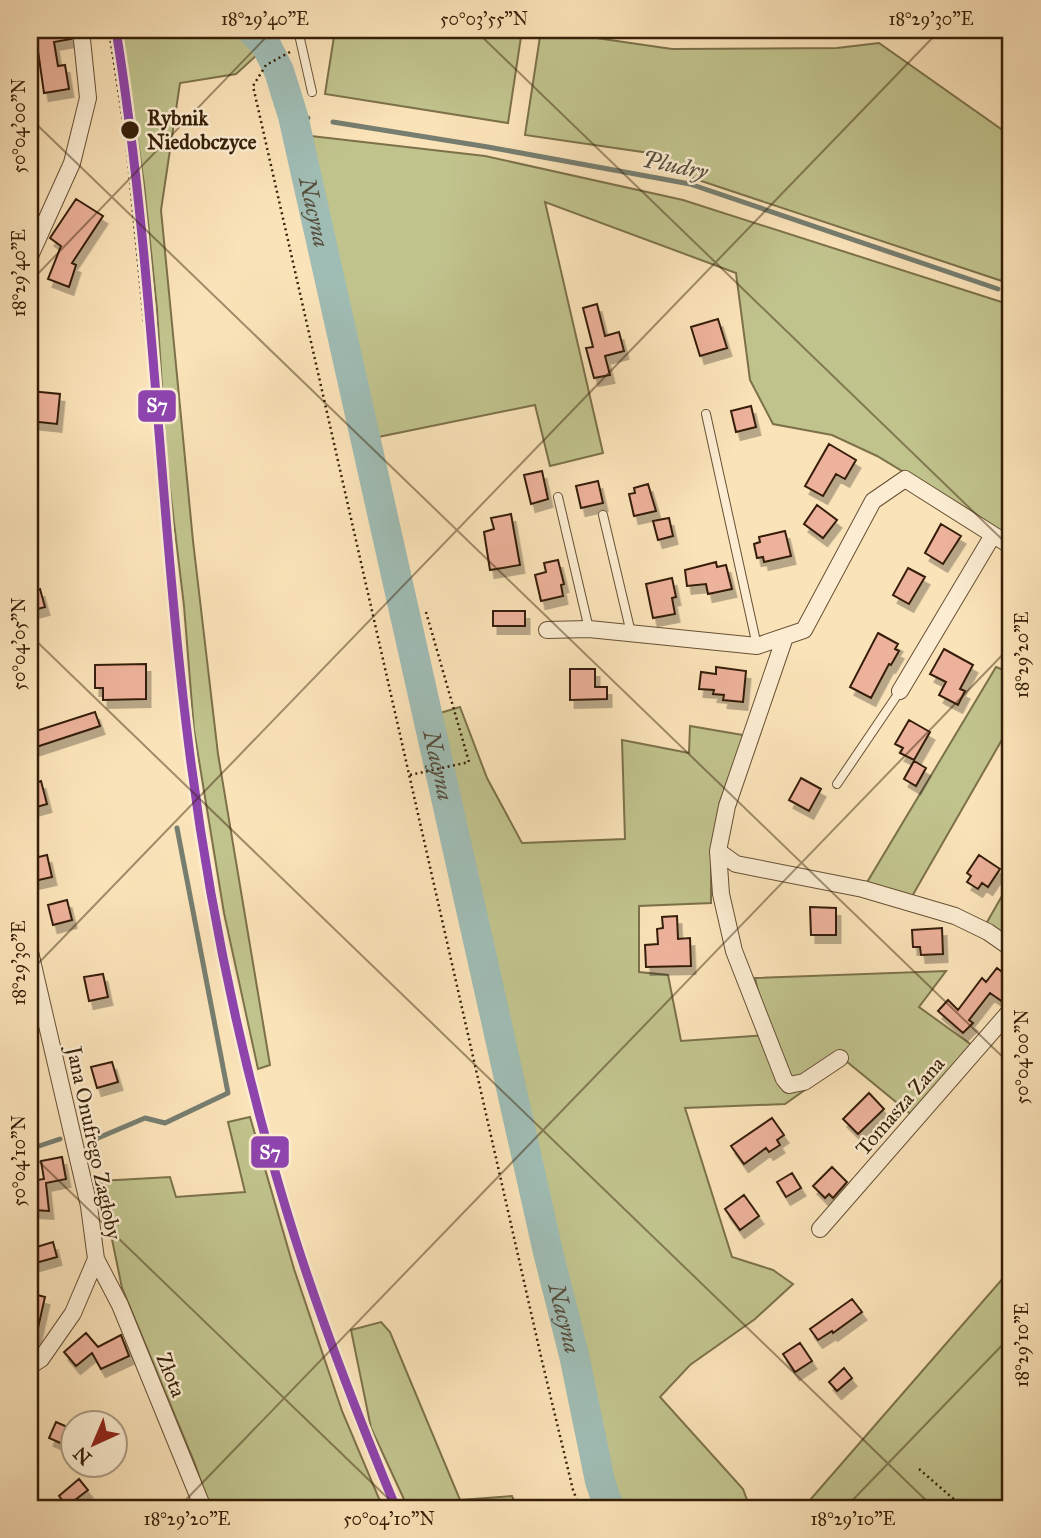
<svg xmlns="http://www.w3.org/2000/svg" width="1041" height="1538" font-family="'IM FELL Great Primer',serif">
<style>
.green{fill:#c1c38d;stroke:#7c714a;stroke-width:2}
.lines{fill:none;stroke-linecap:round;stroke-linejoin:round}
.stream{stroke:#767e70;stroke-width:5}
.river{stroke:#a0bdb5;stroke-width:30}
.building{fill:#edb29b;stroke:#361f08;stroke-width:2;filter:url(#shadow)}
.service-casing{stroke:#675034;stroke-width:10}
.minor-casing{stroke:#675034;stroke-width:18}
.path{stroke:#361f08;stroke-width:2.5;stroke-dasharray:2 3.5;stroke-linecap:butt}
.service{stroke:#fcedd2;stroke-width:8}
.minor{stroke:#fcedd2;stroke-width:16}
.rail-1-casing{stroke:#fcedd2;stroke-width:14}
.rail-1{stroke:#8e44ad;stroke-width:9}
.ticks{fill:none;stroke:#361f08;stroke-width:2;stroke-opacity:0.45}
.stop-dot{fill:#361f08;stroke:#fcedd2;stroke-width:2.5}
.labels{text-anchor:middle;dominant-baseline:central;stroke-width:5;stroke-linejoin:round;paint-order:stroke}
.stop-label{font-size:21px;font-weight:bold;fill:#361f08;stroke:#fcedd2;text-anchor:start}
.street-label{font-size:21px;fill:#361f08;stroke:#fcedd2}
.water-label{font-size:23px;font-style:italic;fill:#564e3c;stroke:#fcedd2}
.line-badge{stroke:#fcedd2;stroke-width:2.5}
.badge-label{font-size:19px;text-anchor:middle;font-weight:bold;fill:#fff}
.neatline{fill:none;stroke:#361f08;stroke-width:2.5}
.ticks-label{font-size:18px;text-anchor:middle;fill:#361f08}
</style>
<defs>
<filter id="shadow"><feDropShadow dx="4.5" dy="8" stdDeviation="0" flood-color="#0004"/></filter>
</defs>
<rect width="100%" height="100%" fill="#fbe3b9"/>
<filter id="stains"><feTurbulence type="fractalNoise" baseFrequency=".00286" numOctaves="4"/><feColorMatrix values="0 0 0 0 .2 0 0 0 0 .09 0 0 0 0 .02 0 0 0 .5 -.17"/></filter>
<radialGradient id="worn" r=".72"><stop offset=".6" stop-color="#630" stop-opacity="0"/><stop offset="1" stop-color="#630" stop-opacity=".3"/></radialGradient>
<path class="green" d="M 122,30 L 240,30 L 259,53 L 236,74 L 180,83 L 161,210 L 193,541 L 218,754 L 270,1065 L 258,1069 L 224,913 L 194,730 L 184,606 L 167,464 L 157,309 L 144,184 Z
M 335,30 L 522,30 L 508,123 L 325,94 Z
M 541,30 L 672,49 L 837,48 L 879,43 L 1011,136 L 1011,284 L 662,168 L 656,154 L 525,135 Z
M 311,136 L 485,156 L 683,200 L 1011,305 L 1011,537 L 877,456 L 832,435 L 773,424 L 750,380 L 736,273 L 545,202 L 603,453 L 550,466 L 535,405 L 378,437 Z
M 996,667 L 1011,673 L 1011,724 L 911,898 L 866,884 Z
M 460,707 L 487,778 L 522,843 L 625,839 L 622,740 L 689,753 L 690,726 L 743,735 L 711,860 L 711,903 L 639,906 L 639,972 L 668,975 L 681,1041 L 768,1035 L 755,978 L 946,971 L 919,1007 L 973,1046 L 912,1115 L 846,1061 L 785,1104 L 685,1108 L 732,1257 L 773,1270 L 793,1284 L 755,1319 L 690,1365 L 660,1397 L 743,1489 L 750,1508 L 616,1508 L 599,1450 L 536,1150 L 440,713 Z
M 1011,880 L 1011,940 L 986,924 Z
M 250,1117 L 294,1269 L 342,1411 L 383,1508 L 210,1508 L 195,1464 L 122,1288 L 100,1181 L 170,1177 L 176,1197 L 245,1192 L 228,1122 Z
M 1011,1269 L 1011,1508 L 803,1508 Z
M 381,1322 L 390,1332 L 460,1500 L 512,1496 L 517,1508 L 408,1508 L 371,1428 L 351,1330 Z"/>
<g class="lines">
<path class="stream" d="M 293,116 L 308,118
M 333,122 L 488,147 L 690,184 L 998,289
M 388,590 L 397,580
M 87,1138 L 98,1138 L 145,1118 L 165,1123 L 228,1093 L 177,828
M 30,1149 L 60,1139"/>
<path class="river" id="s1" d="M 251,30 L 266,45 L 279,71 L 293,116 L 548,1252 L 574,1355 L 600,1481 L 609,1508"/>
</g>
<path class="building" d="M 35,30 L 71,30 L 71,39 L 54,42 L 58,66 L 65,65 L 69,89 L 44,93 Z
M 76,199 L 103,216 L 72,263 L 76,265 L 69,287 L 48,279 L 61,246 L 50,238 Z
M 597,304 L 605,336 L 619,332 L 624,351 L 605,356 L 610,375 L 594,378 L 586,348 L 593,347 L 583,308 Z
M 718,319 L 727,348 L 700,356 L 691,327 Z
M 30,391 L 60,394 L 57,424 L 30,421 Z
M 751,406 L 756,427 L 736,432 L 731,411 Z
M 829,444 L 856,460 L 845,479 L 836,474 L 823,496 L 805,486 Z
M 542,471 L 548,499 L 531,504 L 524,475 Z
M 598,481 L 603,503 L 581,508 L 576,486 Z
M 648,484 L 656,511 L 634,516 L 629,494 L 635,493 L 634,488 Z
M 817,505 L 837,520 L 823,538 L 804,524 Z
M 511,514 L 520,565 L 490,570 L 484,532 L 494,529 L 491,518 Z
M 669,518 L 673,536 L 658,540 L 653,521 Z
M 941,524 L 961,536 L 943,564 L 925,553 Z
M 785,531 L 791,556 L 764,562 L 763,557 L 757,558 L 754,544 L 760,542 L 759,537 Z
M 558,560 L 564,584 L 561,585 L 563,596 L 541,601 L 535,575 L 546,572 L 544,563 Z
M 716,562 L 717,567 L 726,565 L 732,589 L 708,594 L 706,584 L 687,586 L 685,570 Z
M 908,568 L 925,577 L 909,604 L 893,595 Z
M 672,578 L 676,597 L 672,598 L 675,614 L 653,618 L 646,584 Z
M 40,589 L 45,607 L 30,611 L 30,592 Z
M 493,611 L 525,611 L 525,626 L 493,626 Z
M 878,633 L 898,644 L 895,649 L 899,651 L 891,665 L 889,664 L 871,698 L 850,687 Z
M 944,649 L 973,665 L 960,689 L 965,691 L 958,705 L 939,695 L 946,682 L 930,674 Z
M 146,664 L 146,699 L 103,700 L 103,688 L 95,688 L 95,665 Z
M 716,667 L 746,671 L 743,702 L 723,700 L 724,695 L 713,694 L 714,690 L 699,689 L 701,672 L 716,674 Z
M 570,669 L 595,669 L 595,687 L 607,687 L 607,699 L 570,700 Z
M 95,712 L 100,726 L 30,749 L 30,733 Z
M 909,720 L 930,732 L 914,760 L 900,753 L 903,748 L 895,744 Z
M 914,761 L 926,768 L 916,786 L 904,779 Z
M 801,778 L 821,789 L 809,811 L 789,800 Z
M 41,781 L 47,804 L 30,809 L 30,785 Z
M 47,855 L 52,877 L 30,882 L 30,859 Z
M 979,855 L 1000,869 L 988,887 L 982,883 L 978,889 L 967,882 L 971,876 L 967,873 Z
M 67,900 L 72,920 L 53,925 L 48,905 Z
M 810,907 L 836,908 L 836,935 L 811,935 Z
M 677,916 L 678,939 L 690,938 L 691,966 L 646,967 L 645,945 L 658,944 L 657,929 L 663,928 L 662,917 Z
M 942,928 L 943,954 L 921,955 L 920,947 L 913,947 L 912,930 Z
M 997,968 L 1011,979 L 1011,991 L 1003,1002 L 990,993 L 969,1020 L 973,1023 L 963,1033 L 938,1011 L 948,1000 L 958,1010 L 982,978 L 986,982 Z
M 103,974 L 108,997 L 89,1001 L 84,977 Z
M 112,1062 L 118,1082 L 97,1088 L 91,1067 Z
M 869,1093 L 884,1109 L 858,1134 L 843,1119 Z
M 772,1118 L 784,1135 L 777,1140 L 780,1145 L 769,1152 L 766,1148 L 744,1164 L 731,1146 Z
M 62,1157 L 66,1179 L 46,1183 L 49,1211 L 34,1210 L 30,1181 L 44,1179 L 41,1161 Z
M 832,1167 L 847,1182 L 833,1198 L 829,1194 L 825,1198 L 813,1186 Z
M 792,1173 L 801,1188 L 786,1197 L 777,1182 Z
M 744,1195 L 759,1216 L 740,1230 L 725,1209 Z
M 53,1242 L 57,1257 L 32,1264 L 30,1249 Z
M 30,1293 L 45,1297 L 35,1341 L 30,1340 Z
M 852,1299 L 862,1312 L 833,1333 L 832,1331 L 818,1340 L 810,1329 Z
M 86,1333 L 98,1347 L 121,1335 L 129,1356 L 101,1369 L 92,1353 L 76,1366 L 64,1352 Z
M 800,1343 L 812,1361 L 795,1372 L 783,1354 Z
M 844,1368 L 852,1378 L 837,1391 L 829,1382 Z
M 56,1422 L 74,1430 L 74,1449 L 49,1438 Z
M 79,1479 L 88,1490 L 67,1506 L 59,1496 Z"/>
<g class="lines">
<defs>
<path id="service" d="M 298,30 L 312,92
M 1002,30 L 1011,35
M 706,414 L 757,646
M 558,497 L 589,629
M 603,515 L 631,633
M 837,784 L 900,691
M 30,1440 L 31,1443 L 30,1450"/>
<path id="minor" d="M 30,256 L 72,163 L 88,98 L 81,30
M 547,630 L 589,629 L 757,646 L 804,630 L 873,501 L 905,479 L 1011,546
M 785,637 L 727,806 L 718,851 L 736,864 L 863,889 L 955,916 L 988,932 L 1011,948
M 900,691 L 993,535
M 718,851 L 721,894 L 734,951 L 784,1079 L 789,1085 L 804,1082 L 840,1058
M 30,952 L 89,1206 L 96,1259 L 73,1313 L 41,1359 L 30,1366
M 820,1229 L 1011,1010
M 96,1259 L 120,1305 L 203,1508"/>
</defs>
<use href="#service" class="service-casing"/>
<use href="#minor" class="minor-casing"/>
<path class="path" d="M 109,30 L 126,141 L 144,323
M 290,52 L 266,65 L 253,86 L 542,1361 L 573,1490 L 580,1508
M 410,775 L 469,762 L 426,612
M 919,1469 L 964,1508"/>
<use href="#service" class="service"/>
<use href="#minor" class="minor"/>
<defs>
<path id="rail-1" d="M 116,30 C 155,273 159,519 191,763 C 212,924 246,1083 295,1238 C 324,1329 359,1419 396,1508"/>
</defs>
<use href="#rail-1" class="rail-1-casing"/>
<use href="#rail-1" class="rail-1"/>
</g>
<path class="ticks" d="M 475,30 L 1011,548M 30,118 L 1011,1065M 30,282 L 273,30M 30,635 L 934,1508M 30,972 L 940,30M 30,1153 L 398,1508M 178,1508 L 1011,646M 845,1508 L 1011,1336"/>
<circle class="stop-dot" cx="130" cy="130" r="10"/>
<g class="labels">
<g class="stop-label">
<text x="147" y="118">Rybnik<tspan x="147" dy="24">Niedobczyce</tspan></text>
</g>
<g class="street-label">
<text transform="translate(900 1106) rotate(-49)">Tomasza Zana</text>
<text transform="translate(94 1143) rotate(78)">Jana Onufrego Zagłoby</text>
<text transform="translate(171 1375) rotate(68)">Złota</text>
</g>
<g class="water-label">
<text transform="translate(675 165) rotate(12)">Pludry</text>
<text stroke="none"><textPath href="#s1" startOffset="196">Nacyna</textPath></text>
<text stroke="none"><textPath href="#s1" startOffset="763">Nacyna</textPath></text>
<text stroke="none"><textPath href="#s1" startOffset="1330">Nacyna</textPath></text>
</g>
</g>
<g class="line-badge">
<rect x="137" y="389" width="40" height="34" rx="7" fill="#8e44ad"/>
<rect x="250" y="1135" width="40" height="34" rx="7" fill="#8e44ad"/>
</g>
<g class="badge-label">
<text x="157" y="412">S7</text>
<text x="270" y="1159">S7</text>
</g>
<rect width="1041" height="1538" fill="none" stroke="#fbe3b9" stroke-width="77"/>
<g transform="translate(94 1444) rotate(224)"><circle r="33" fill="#fcedd2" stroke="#ad9b81" stroke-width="2"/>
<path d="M0-5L12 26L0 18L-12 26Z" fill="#8f2418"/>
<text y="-10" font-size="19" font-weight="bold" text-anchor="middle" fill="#361f08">N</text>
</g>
<rect x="38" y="38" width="964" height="1462" class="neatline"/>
<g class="ticks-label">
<text x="265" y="25">18°29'40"E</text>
<text x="484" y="25">50°03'55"N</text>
<text x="931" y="25">18°29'30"E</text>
<text transform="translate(19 126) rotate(-90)" y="6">50°04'00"N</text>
<text transform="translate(19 273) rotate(-90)" y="6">18°29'40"E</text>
<text transform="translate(19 644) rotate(-90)" y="6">50°04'05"N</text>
<text transform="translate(1022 655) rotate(-90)" y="6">18°29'20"E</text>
<text transform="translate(19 963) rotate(-90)" y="6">18°29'30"E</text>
<text transform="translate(1022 1057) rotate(-90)" y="6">50°04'00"N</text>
<text transform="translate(19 1161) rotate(-90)" y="6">50°04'10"N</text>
<text transform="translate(1022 1345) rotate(-90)" y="6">18°29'10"E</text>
<text x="187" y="1525">18°29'20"E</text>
<text x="389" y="1525">50°04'10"N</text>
<text x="853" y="1525">18°29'10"E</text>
</g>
<rect width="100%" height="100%" filter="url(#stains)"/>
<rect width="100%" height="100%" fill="url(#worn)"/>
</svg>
